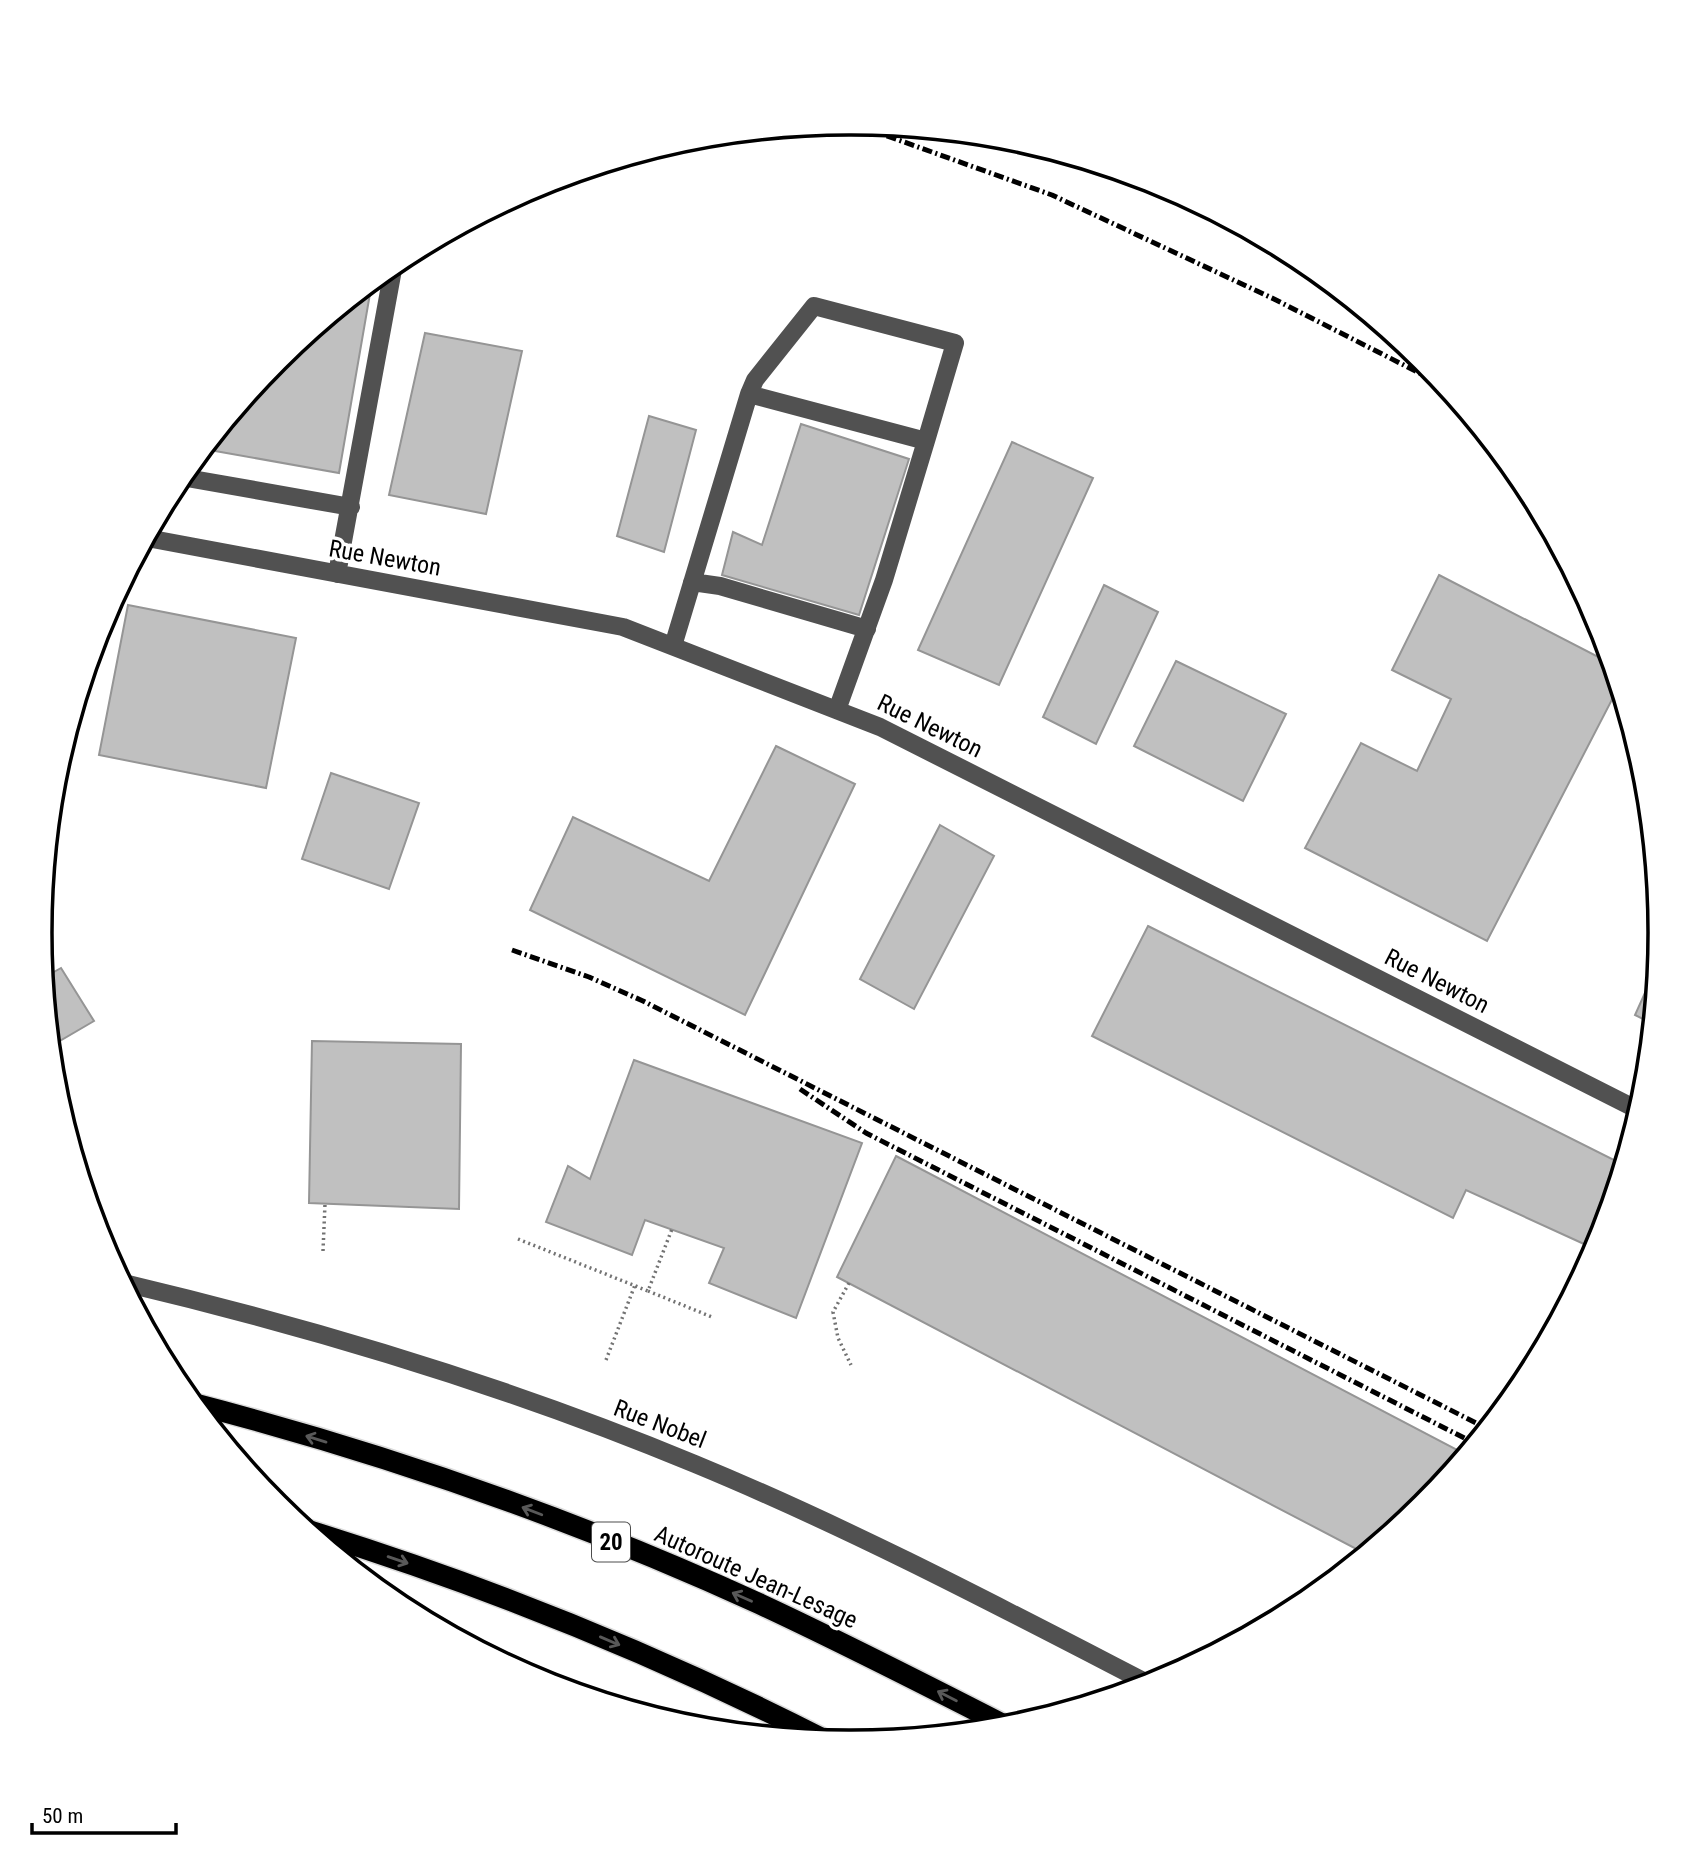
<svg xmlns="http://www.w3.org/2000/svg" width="1700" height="1865" font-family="'Roboto Condensed',sans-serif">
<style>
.building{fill:#c0c0c0;stroke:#959595;stroke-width:2}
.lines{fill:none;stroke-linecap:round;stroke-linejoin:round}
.highway-casing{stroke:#dbdbdb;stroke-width:24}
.path{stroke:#737373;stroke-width:3.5;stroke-dasharray:2 3.5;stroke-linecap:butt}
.minor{stroke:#515151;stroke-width:18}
.highway{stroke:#000;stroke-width:21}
.rail{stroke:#000;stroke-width:5;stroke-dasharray:10 3.5 2 3.5;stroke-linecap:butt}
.oneway{stroke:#595959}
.labels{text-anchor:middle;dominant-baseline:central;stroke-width:7;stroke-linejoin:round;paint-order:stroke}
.shield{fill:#fff;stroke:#4c4c4c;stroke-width:2}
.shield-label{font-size:23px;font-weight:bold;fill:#000}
.street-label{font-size:24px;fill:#000;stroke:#fff}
.rim{fill:none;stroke:#000;stroke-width:3.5}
</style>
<rect width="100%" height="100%" fill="#fff"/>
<path class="building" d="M 372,282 L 339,473 L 204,449 L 278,360 Z
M 425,333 L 522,351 L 486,514 L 389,495 Z
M 649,416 L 696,430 L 664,552 L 617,536 Z
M 801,424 L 909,459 L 859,615 L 722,575 L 733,532 L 762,545 Z
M 1012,442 L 1093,478 L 999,685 L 918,650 Z
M 1439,575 L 1610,663 L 1618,688 L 1487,941 L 1305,848 L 1361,743 L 1417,771 L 1451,699 L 1392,670 Z
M 1104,585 L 1158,612 L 1096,744 L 1043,717 Z
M 128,605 L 296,638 L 266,788 L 99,755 Z
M 1176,661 L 1286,714 L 1243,801 L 1134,746 Z
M 776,746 L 855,784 L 745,1015 L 530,910 L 573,817 L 709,881 Z
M 331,773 L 419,803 L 389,889 L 302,859 Z
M 940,825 L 994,856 L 914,1009 L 860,979 Z
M 1148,926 L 1622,1164 L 1595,1249 L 1466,1190 L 1453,1218 L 1092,1036 Z
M 61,968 L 94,1021 L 51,1046 L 45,977 Z
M 1653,975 L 1656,975 L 1651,1023 L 1635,1015 Z
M 312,1041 L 461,1044 L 459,1209 L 309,1203 Z
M 634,1060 L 862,1143 L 796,1318 L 709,1283 L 724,1248 L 645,1220 L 632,1255 L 546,1222 L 568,1166 L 590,1179 Z
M 896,1156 L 1465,1454 L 1422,1505 L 1364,1553 L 837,1277 Z"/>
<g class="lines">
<defs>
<path id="highway" d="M 195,1404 C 388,1454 579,1521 760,1604 C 844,1643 926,1685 1008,1727
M 310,1531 C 487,1586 660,1656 825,1740"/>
</defs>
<use href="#highway" class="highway-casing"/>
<path class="path" d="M 518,1239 L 648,1291 L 672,1229
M 323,1251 L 325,1204
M 849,1283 L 833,1312 L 838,1338 L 851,1365
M 648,1291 L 712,1317
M 606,1360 L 635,1285"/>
<path class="minor" d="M 749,394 L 926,441 L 884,580 L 837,710
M 181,477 L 351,507
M 147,538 L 623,627 L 880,727 L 1638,1110
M 337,574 L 394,264
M 692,582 L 720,586 L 867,629
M 673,646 L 749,394 L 755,380 L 814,306 L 955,343 L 926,441
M 124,1283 C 318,1329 510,1387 695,1464 C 850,1528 1000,1607 1149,1684"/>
<use href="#highway" class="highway"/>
<path class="rail" d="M 851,123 L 1052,195 L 1274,299 L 1443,385
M 512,950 L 589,977 L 643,1001 L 1486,1428
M 800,1089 L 866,1133 L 1474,1443"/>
</g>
<defs><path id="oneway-shaft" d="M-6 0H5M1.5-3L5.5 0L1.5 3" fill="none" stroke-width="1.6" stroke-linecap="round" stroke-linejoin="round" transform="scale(1.75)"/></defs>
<g class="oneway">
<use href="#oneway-shaft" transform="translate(316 1439) rotate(-163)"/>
<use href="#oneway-shaft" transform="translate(532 1511) rotate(-159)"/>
<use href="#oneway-shaft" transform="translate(398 1560) rotate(19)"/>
<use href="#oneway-shaft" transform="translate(742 1597) rotate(-156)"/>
<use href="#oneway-shaft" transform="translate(610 1641) rotate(23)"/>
<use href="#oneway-shaft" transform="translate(947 1696) rotate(-153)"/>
</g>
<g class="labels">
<rect class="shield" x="592" y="1522.5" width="38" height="39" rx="5"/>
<g class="shield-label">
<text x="611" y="1542">20</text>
</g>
<g class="street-label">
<text transform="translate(385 558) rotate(10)">Rue Newton</text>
<text transform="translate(930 726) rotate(26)">Rue Newton</text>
<text transform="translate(1437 981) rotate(27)">Rue Newton</text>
<text transform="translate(660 1424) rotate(21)">Rue Nobel</text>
<text transform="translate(756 1577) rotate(24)">Autoroute Jean-Lesage</text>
</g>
</g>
<path d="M0 0H1700V1865H0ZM849 135H851A797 797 0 0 1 1648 932V933A797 797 0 0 1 851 1730H849A797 797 0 0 1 52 933V932A797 797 0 0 1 849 135Z" fill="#fff" fill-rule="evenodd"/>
<path class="rim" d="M849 135H851A797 797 0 0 1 1648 932V933A797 797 0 0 1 851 1730H849A797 797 0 0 1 52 933V932A797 797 0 0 1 849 135Z"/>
<path d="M32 1823v10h144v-10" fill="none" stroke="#000000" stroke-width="3.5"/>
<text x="42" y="1823" font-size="21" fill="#000000" stroke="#ffffff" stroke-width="5" paint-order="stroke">50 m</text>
</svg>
